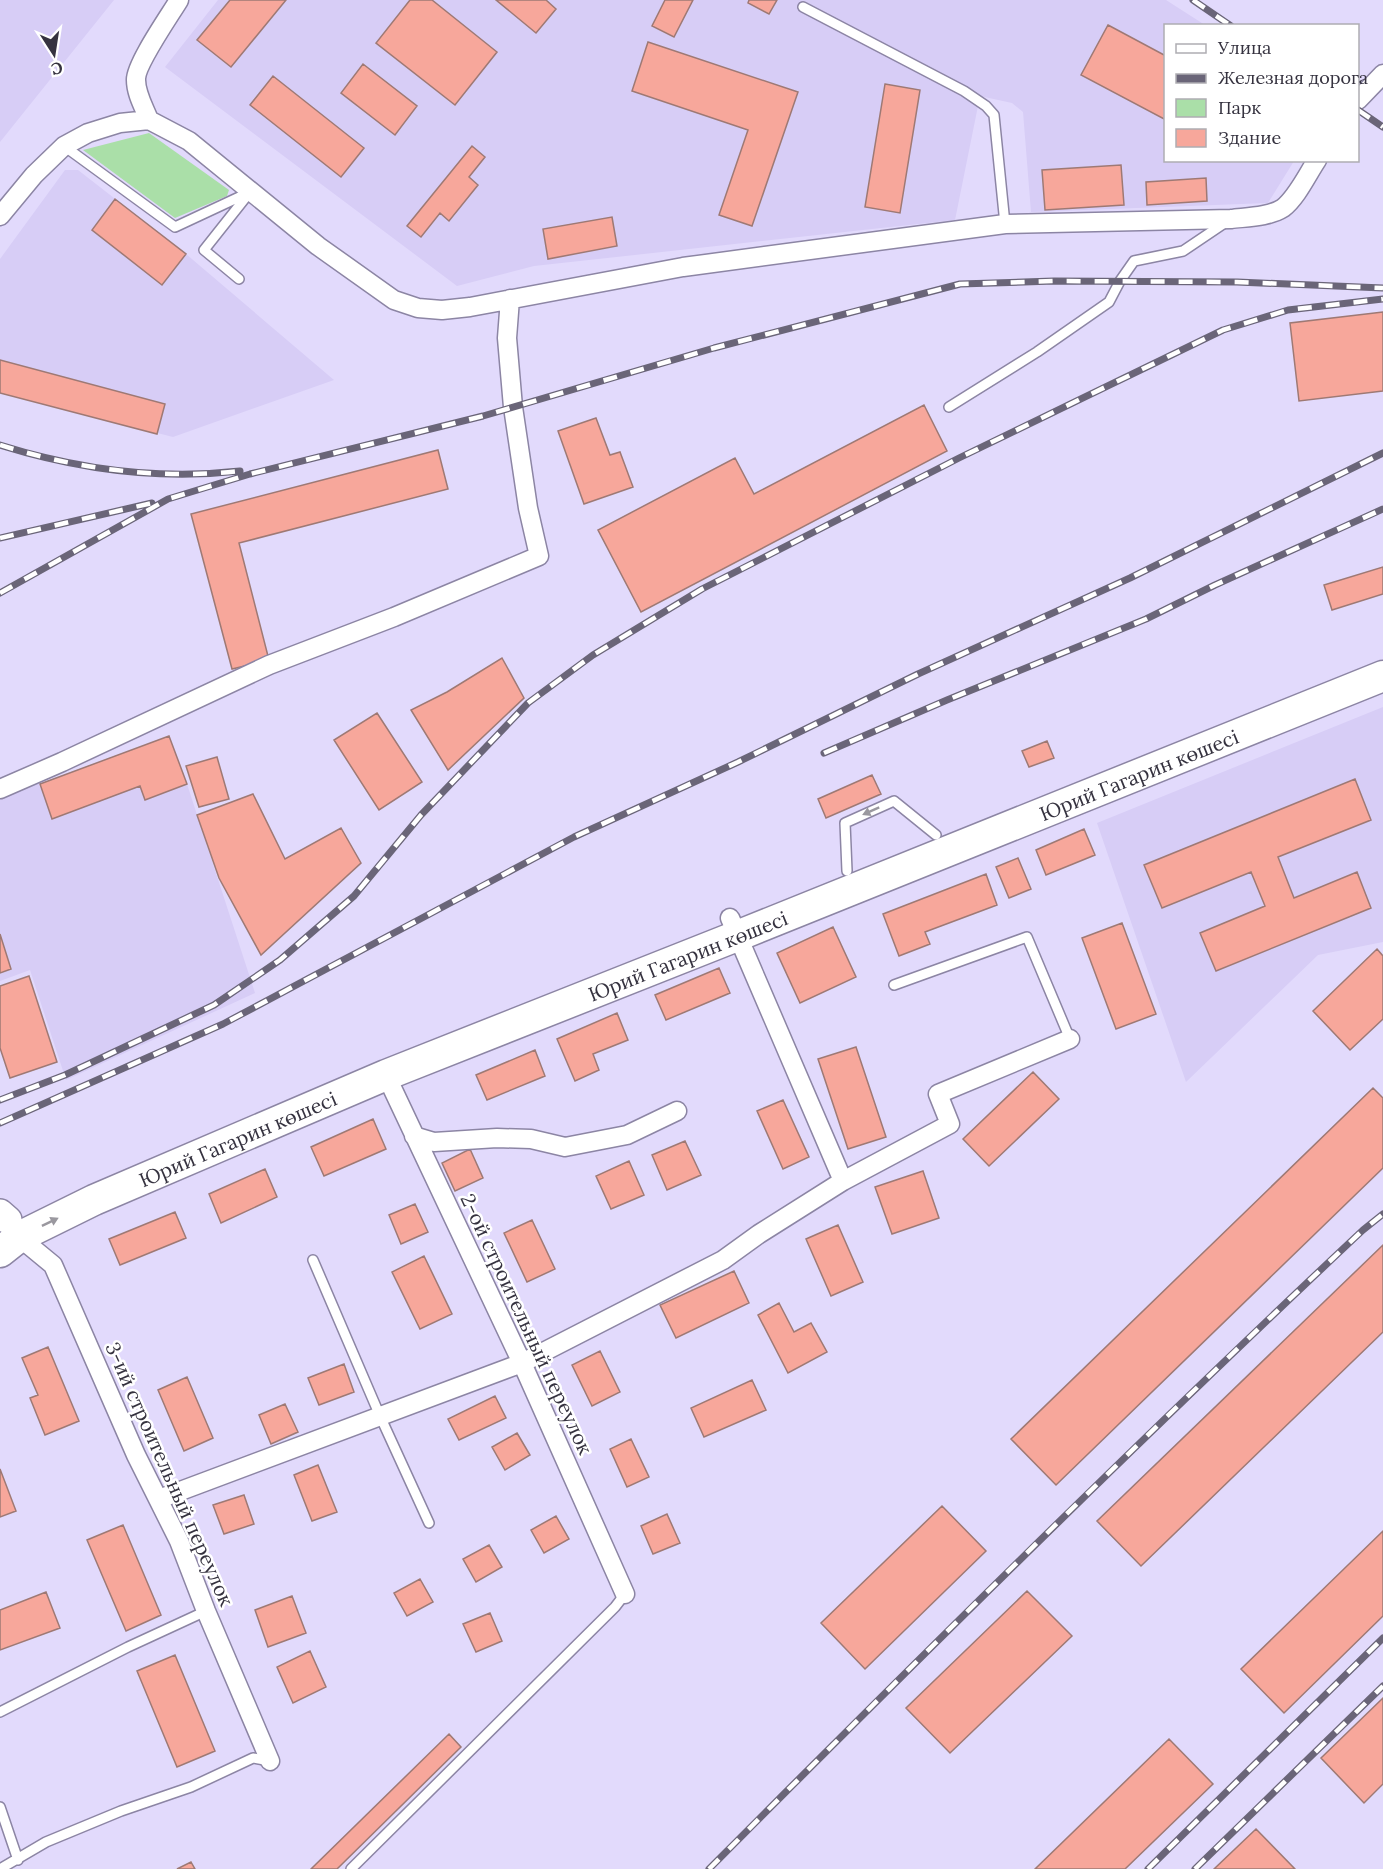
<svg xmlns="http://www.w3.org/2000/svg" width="1383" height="1869" font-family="Lora,serif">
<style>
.built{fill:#d7cdf6}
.green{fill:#aadfa8}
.building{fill:#f7a79b;stroke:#9e7974;stroke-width:1.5}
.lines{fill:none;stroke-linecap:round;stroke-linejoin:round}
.lane-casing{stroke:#8c85a4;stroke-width:12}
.street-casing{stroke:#8c85a4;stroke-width:21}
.secondary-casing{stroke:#8c85a4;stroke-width:30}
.primary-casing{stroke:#8c85a4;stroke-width:33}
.lane{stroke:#fff;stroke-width:9}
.street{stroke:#fff;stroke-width:18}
.secondary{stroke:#fff;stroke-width:27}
.primary{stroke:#fff;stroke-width:30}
.rail-casing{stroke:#6a6578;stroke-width:7}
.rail{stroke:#fff;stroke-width:4.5;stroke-dasharray:14;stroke-linecap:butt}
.oneway{fill:#9a989f}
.labels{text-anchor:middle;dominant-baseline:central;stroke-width:5;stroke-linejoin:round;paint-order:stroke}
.street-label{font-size:20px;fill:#35323f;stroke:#fff}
</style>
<rect width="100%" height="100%" fill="#e2dafc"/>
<path class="built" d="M 0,0 L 114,0 L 0,142 Z
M 218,0 L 1166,0 L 1205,25 L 1166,26 L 1166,160 L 1294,161 L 1268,203 L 1031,212 L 1023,112 L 1012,103 L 980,96 L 955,220 L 534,266 L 457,286 L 165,67 Z
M 65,170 L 78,170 L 186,254 L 334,380 L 173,437 L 0,393 L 0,259 Z
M 1383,707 L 1383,942 L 1318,955 L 1186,1082 L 1097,823 Z
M 169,736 L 187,784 L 255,993 L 66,1080 L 30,970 L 0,981 L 0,798 Z"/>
<path class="green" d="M 149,133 L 229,190 L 227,196 L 175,218 L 83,150 Z"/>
<path class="building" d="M 230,0 L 286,0 L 231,67 L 197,40 Z
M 410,0 L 432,0 L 497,52 L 455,105 L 376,43 Z
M 496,0 L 546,0 L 556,9 L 536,33 Z
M 665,0 L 693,0 L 674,37 L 652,26 Z
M 749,0 L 777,0 L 769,14 L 748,3 Z
M 1108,25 L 1166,56 L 1166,120 L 1081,75 Z
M 648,42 L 798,92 L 752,226 L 719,215 L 748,130 L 632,91 Z
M 363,64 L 417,106 L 395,135 L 341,93 Z
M 273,76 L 364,148 L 341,177 L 250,105 Z
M 885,84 L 920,90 L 900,213 L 865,207 Z
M 472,146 L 485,157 L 469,177 L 478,185 L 449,221 L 440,213 L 421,237 L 407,226 Z
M 1121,165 L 1124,205 L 1045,210 L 1042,170 Z
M 1206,178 L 1207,201 L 1147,205 L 1146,182 Z
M 115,199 L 186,254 L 162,285 L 92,230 Z
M 612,217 L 617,246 L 548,259 L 543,229 Z
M 1383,312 L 1383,391 L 1299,401 L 1290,323 Z
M 0,360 L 165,404 L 157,434 L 0,393 Z
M 924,405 L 947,451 L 641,612 L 598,530 L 735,458 L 754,494 Z
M 596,418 L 610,455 L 620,452 L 633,487 L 584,504 L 558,431 Z
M 438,450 L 448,489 L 239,543 L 269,660 L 232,669 L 191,514 Z
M 1383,567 L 1383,594 L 1332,610 L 1324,585 Z
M 502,658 L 524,698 L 448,770 L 411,710 L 447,692 Z
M 377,713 L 422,782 L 379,810 L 334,740 Z
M 169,736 L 187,784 L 145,800 L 140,786 L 52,819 L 40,784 Z
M 1047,741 L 1054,758 L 1029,767 L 1022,751 Z
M 217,757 L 229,799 L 199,807 L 186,766 Z
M 872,775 L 881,794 L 826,818 L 818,799 Z
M 1355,779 L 1371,820 L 1278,857 L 1294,898 L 1357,872 L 1371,908 L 1216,971 L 1200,933 L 1265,906 L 1251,872 L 1162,908 L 1144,865 Z
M 253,794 L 285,859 L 341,828 L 361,863 L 261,955 L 219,878 L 197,815 Z
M 1084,829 L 1095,855 L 1046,875 L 1036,850 Z
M 1018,858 L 1031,889 L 1009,898 L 996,867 Z
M 986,874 L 997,905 L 925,932 L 930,944 L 899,956 L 883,914 Z
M 1122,923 L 1156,1014 L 1116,1029 L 1082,938 Z
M 833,927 L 856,977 L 800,1003 L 777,953 Z
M 0,934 L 11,969 L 0,973 Z
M 1377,949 L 1383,956 L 1383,1019 L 1350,1050 L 1313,1011 Z
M 719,968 L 730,993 L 666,1020 L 655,995 Z
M 29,976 L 57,1062 L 10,1078 L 0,1048 L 0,986 Z
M 617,1013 L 628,1040 L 593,1054 L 599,1070 L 575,1081 L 557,1039 Z
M 856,1047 L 886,1137 L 848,1149 L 818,1059 Z
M 535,1050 L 545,1076 L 487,1100 L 476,1075 Z
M 1033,1072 L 1059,1099 L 989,1166 L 963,1139 Z
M 1373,1088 L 1383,1098 L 1383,1168 L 1056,1485 L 1011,1439 Z
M 783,1100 L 809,1157 L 783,1169 L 757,1111 Z
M 373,1119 L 386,1149 L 324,1176 L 311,1147 Z
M 685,1141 L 701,1175 L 667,1190 L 652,1155 Z
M 470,1149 L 483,1178 L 455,1191 L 442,1163 Z
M 629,1161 L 644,1195 L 611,1209 L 596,1176 Z
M 265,1169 L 277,1197 L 221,1223 L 209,1194 Z
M 923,1171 L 939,1218 L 892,1234 L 875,1187 Z
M 415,1204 L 428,1232 L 401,1244 L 389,1215 Z
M 175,1212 L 186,1238 L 120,1265 L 109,1239 Z
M 532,1220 L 555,1269 L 527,1282 L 504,1233 Z
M 838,1225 L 863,1282 L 831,1296 L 806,1239 Z
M 1383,1245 L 1383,1332 L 1141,1566 L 1097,1521 Z
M 424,1256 L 452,1314 L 420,1329 L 392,1272 Z
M 734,1271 L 749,1303 L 676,1338 L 660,1305 Z
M 779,1303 L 794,1332 L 811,1323 L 827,1352 L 788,1373 L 758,1315 Z
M 48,1347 L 79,1421 L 45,1435 L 30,1398 L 38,1395 L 22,1358 Z
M 600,1351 L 620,1392 L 592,1406 L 572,1365 Z
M 344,1364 L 354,1392 L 319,1405 L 308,1378 Z
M 187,1377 L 213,1438 L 184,1451 L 158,1390 Z
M 752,1380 L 766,1410 L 704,1437 L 691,1408 Z
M 495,1396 L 506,1418 L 459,1440 L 448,1419 Z
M 285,1404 L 298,1432 L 271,1444 L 259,1415 Z
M 517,1433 L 530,1455 L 505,1470 L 492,1447 Z
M 631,1439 L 649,1477 L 627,1487 L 610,1449 Z
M 318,1465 L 337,1512 L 312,1521 L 294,1475 Z
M 0,1469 L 16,1511 L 0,1517 Z
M 244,1495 L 254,1524 L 224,1534 L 213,1505 Z
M 942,1506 L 986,1551 L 865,1669 L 821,1623 Z
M 667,1514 L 680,1543 L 653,1554 L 641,1526 Z
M 556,1516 L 569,1539 L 544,1553 L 531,1530 Z
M 123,1525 L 161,1615 L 126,1631 L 87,1540 Z
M 1383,1531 L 1383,1616 L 1284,1713 L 1241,1669 Z
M 489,1545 L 502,1567 L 476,1582 L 463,1559 Z
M 420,1579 L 433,1602 L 407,1616 L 394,1593 Z
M 1027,1591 L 1072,1636 L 950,1753 L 906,1708 Z
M 46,1592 L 60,1628 L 0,1650 L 0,1610 Z
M 292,1596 L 306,1633 L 268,1647 L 255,1610 Z
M 490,1613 L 502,1641 L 476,1652 L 463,1624 Z
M 310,1651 L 326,1687 L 293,1703 L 277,1667 Z
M 175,1655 L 215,1751 L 177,1767 L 137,1671 Z
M 1383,1698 L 1383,1784 L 1364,1803 L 1321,1758 Z
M 449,1734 L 461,1747 L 337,1869 L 311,1869 Z
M 1169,1739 L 1213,1784 L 1125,1869 L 1035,1869 Z
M 1256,1829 L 1295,1869 L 1214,1869 Z
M 191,1862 L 195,1869 L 177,1869 Z"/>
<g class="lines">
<defs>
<path id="lane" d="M 803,7 L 964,91 L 986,106 L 994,115 L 1005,224
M 64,146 L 175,227 L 250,192 L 204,250 L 239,279
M 949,407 L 1037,352 L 1109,302 L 1120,281 L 1134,261 L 1183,251 L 1226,222
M 847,871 L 845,823 L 894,801 L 936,835
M 894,985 L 1027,937 L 1070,1039
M 313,1260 L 380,1416 L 429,1523
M 0,1712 L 128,1647 L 206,1611
M 0,1807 L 18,1860
M 0,1869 L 46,1842 L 121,1811 L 191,1787 L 253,1758 L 270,1761
M 351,1869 L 615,1607 L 625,1594"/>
<path id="street" d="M 1358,100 L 1383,74
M 149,120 C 144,107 136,94 136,80 C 135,65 170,15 179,0
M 0,216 L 34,175 L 64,146 L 88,133 L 120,123 L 149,120 L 189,141 L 318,246 L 394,300 L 418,308 L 442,310 L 470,307 L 683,267 L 1005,224 L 1231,219 C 1247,217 1269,217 1283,208 C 1297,197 1307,175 1317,160
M 0,789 L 62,762 L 269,665 L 394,617 L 539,556 L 528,508 L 513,407 L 507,338 L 510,299
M 730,918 L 843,1181
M 386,1075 L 522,1363 L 625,1594
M 414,1136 L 434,1142 L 497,1138 L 531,1139 L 565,1147 L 627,1135 L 677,1111
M 15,1231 L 19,1237 L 53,1265 L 136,1455 L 179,1541 L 206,1611 L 270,1761
M 159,1499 L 522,1363 L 723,1260 L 759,1234 L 843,1181 L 950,1124 L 938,1094 L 1070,1039"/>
<path id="secondary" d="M 0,1213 L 8,1220"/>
<g id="primary">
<path id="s1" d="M 0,1252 L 19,1237 L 94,1200 L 386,1075 L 737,936 L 1383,676"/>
</g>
</defs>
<use href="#lane" class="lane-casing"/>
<use href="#street" class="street-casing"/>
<use href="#secondary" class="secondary-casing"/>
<use href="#primary" class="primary-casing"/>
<use href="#lane" class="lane"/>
<use href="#street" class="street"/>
<use href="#secondary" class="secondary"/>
<use href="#primary" class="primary"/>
<defs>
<path id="rail" d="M 1193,0 L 1231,26
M 1358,110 L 1383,127
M 0,445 C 77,469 159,480 240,471
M 0,538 L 152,503
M 0,593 L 168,499 L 250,474 L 483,416 L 714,348 L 960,284 L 1054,281 L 1237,282 L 1383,288
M 824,753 L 947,700 L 1146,619 L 1215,585 L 1383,509
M 0,1100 L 65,1075 L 214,1005 L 280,960 L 354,896 L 421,815 L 528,703 L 593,655 L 702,589 L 959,458 L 1223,330 L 1288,310 L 1383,299
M 0,1123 L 223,1024 L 574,837 L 738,762 L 918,674 L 1130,578 L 1383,453
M 709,1869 C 924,1653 1141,1438 1363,1230 L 1383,1214
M 1148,1869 L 1383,1638
M 1195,1869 L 1383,1686"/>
</defs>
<use href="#rail" class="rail-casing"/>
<use href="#rail" class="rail"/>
</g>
<defs><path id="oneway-solid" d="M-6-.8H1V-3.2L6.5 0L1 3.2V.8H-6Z" transform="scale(1.5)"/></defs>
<g class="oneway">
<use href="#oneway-solid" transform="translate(871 811) rotate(156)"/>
<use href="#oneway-solid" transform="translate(50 1222) rotate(-26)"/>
</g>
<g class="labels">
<g class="street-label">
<text stroke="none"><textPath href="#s1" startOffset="1236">Юрий Гагарин көшесі</textPath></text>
<text stroke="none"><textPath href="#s1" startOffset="750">Юрий Гагарин көшесі</textPath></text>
<text stroke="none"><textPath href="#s1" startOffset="264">Юрий Гагарин көшесі</textPath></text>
<text transform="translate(527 1324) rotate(65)">2-ой строительный переулок</text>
<text transform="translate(170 1474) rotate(66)">3-ий строительный переулок</text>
</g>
</g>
<rect x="1164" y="24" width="195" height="138" fill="#ffffff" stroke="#aeadb2" stroke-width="1.5"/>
<rect x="1176" y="44" width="30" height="9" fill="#ffffff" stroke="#aeadb2" stroke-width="1.5"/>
<text x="1218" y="54" font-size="18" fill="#35323f">Улица</text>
<rect x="1176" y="74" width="30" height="9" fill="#6a6578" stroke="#aeadb2" stroke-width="1.5"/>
<text x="1218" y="84" font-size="18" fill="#35323f">Железная дорога</text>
<rect x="1176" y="99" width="30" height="18" fill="#aadfa8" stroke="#aeadb2" stroke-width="1.5"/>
<text x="1218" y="114" font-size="18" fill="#35323f">Парк</text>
<rect x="1176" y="129" width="30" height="18" fill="#f7a79b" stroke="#aeadb2" stroke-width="1.5"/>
<text x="1218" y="144" font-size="18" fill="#35323f">Здание</text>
<g transform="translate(54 54) rotate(168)" stroke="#ffffff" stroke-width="4.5" paint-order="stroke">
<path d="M0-4.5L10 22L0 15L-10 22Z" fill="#35323f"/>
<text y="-9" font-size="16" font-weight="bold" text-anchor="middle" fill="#35323f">С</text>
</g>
</svg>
